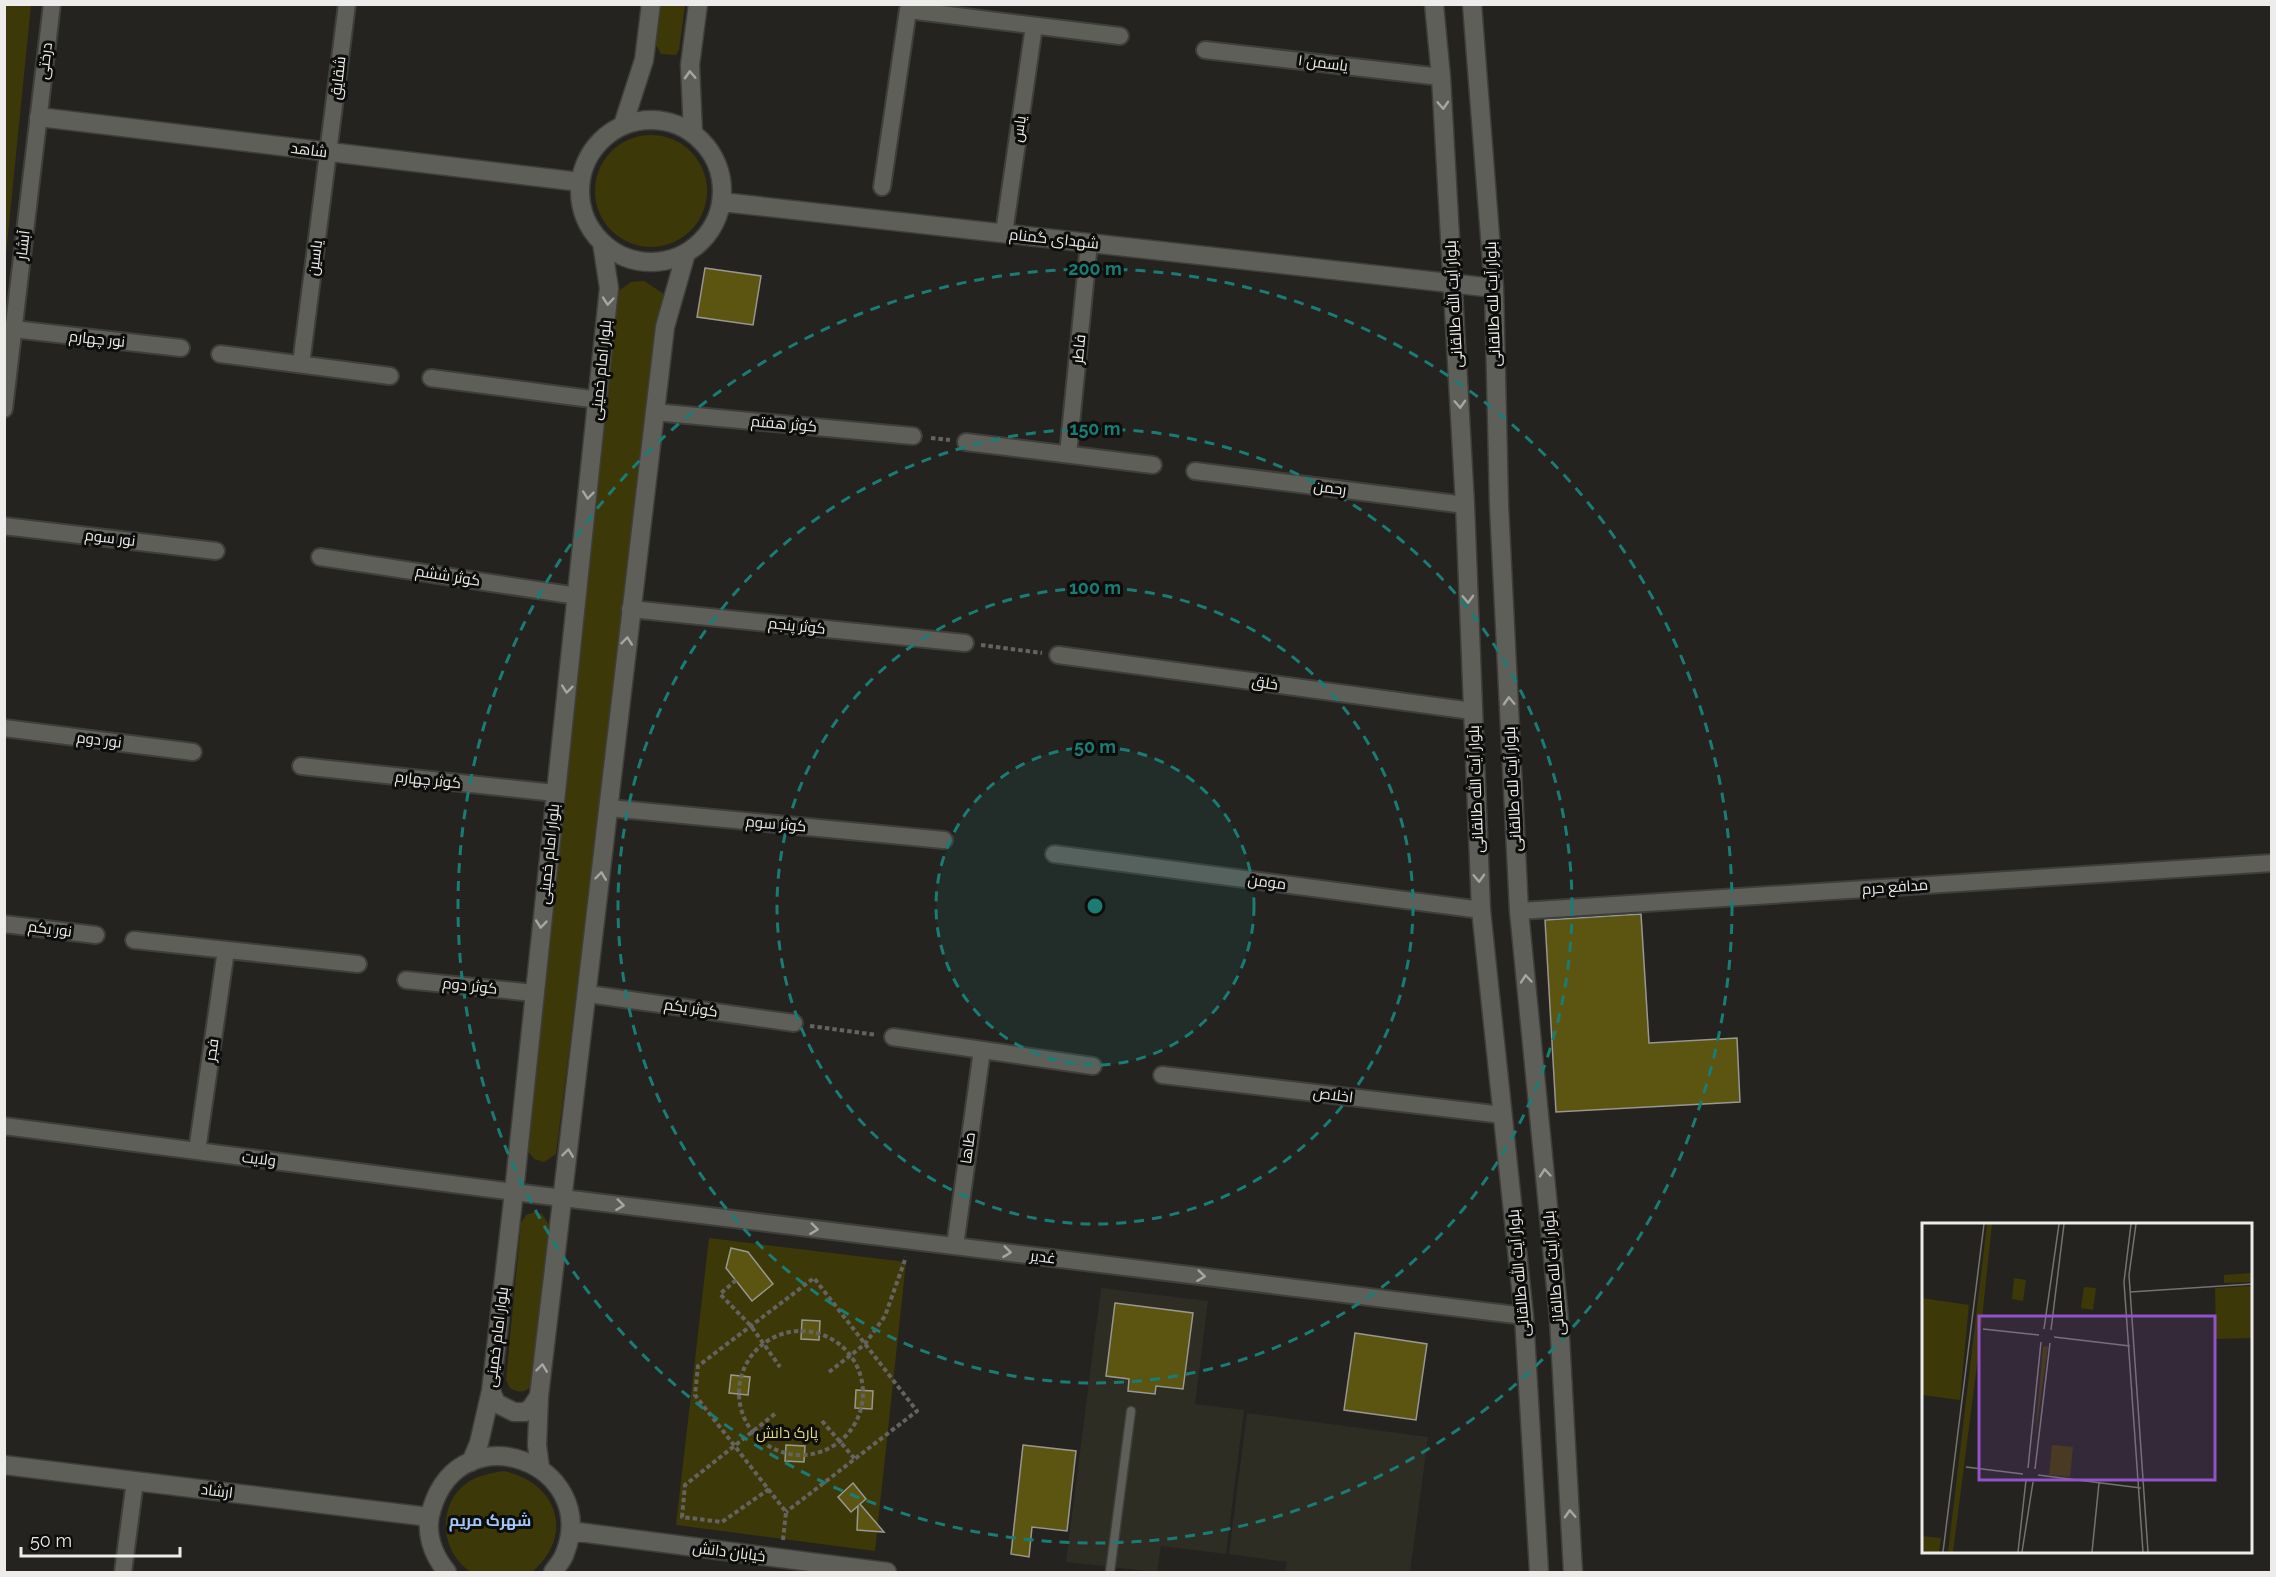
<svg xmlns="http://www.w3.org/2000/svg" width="2276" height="1577" font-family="Raleway,Cairo,sans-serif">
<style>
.built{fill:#2e2d23}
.green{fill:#3d3807}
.building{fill:#5c5511;stroke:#989792;stroke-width:1.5}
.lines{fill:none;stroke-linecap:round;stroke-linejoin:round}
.service-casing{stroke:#3e3e3a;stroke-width:11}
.minor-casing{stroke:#3e3e3a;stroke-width:20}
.tertiary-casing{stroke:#3e3e3a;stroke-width:21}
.path{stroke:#646360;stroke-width:4;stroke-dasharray:4.5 3;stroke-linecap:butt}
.service{stroke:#5f5f5a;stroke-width:8}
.minor{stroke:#5f5f5a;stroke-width:16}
.tertiary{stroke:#5f5f5a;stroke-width:18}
.oneway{stroke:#a6a6a2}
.ring{fill:none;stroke:#1a7c74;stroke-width:3;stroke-dasharray:10 8}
.labels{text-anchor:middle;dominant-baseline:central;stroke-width:6;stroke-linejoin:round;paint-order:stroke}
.street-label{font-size:15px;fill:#edecea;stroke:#0d0d0b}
.park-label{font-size:15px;fill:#e2d97c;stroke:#0d0d0b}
.neighbourhood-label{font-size:16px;font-weight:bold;fill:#a1c8f8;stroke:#0d0d0b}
.inset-road{fill:none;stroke:#747370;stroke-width:1.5}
.view{fill:#9252c8;fill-opacity:0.15;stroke:#9252c8;stroke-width:3}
.inset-edge{fill:none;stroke:#edecea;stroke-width:3}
.centre{fill:#1a7c74;stroke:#0d0d0b;stroke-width:3}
.ring-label{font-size:18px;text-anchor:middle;font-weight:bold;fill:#1a7c74;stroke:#0d0d0b;stroke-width:6;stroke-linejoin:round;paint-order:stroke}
</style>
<rect width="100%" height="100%" fill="#24231f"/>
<path class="built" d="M 1101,1288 L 1208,1301 L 1195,1404 L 1244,1410 L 1226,1554 L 1161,1546 L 1157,1572 L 1066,1562 Z
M 1247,1413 L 1428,1437 L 1410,1572 L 1285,1572 L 1287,1562 L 1229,1554 Z"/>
<path class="green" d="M 5,4 L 31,5 L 5,264 L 4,5 Z
M 661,5 L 685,5 L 679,50 L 676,55 L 661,54 L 656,45 Z
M595 191a56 56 0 1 1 112 0a56 56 0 1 1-112 0Z
M 644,281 L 664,294 L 556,1154 L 544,1162 L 534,1159 L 528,1151 L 616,293 L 631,282 Z
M 534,1212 L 542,1214 L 549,1225 L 531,1386 C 525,1393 518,1393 510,1388 L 506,1380 L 521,1223 L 526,1215 Z
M 709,1238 L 906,1262 L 875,1551 L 676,1525 Z
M 504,1471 C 558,1483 575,1535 532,1572 L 471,1572 C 440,1552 436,1504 468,1482 C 480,1475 491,1473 504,1471 Z"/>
<path class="building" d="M 705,268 L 761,276 L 753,325 L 697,317 Z
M 1641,914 L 1649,1043 L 1737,1038 L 1740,1102 L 1556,1112 L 1545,920 Z
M 731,1248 L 748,1252 L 773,1284 L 752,1301 L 726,1268 Z
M 1115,1303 L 1193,1313 L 1183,1389 L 1156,1386 L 1155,1394 L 1128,1391 L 1129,1379 L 1106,1376 Z
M 802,1320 L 820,1321 L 819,1340 L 801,1339 Z
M 1355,1333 L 1427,1344 L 1416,1420 L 1344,1410 Z
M 731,1375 L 750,1377 L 748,1395 L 729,1393 Z
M 856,1390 L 873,1391 L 872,1409 L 855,1408 Z
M 786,1445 L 805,1446 L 804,1462 L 785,1461 Z
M 1023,1445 L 1076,1451 L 1067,1531 L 1032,1527 L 1029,1557 L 1011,1554 Z
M 853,1483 L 866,1499 L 860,1504 L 884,1532 L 857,1530 L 858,1506 L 851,1512 L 838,1497 Z"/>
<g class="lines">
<defs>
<path id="service" d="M 1110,1572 L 1131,1411"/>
<path id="minor" d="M 1205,50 L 1441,77
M 882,187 L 908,10 L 1120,36
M 1004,233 L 1034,26
M 13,329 L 181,348
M 220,354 L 390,376
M 301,364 L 347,4
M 431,378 L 599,400
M 4,409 L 52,4
M 654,412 L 913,436
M 966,442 L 1153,465
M 1068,454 L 1089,243
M 1195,471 L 1465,505
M 4,526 L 216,551
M 320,557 L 577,596
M 630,609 L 965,643
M 1058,655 L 1472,711
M 4,728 L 193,752
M 301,766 L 555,793
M 609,808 L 944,840
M 1054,854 L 1481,910
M 1519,911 L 2272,863
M 4,924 L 96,935
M 134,940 L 358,964
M 406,980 L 534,993
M 588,994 L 794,1023
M 893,1037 L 1093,1066
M 1162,1075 L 1503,1115
M 4,1126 L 514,1192 L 1524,1316
M 197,1151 L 226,950
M 955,1246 L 982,1050
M 123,1572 L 135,1481"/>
<path id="tertiary" d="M 1434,4 L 1441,77 L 1465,505 L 1481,910 L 1524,1316 L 1539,1572
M 1472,4 L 1494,288 L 1499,505 L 1519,911 L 1559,1319 L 1573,1572
M 39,117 L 580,182
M580 191a71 71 0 1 1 142 0a71 71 0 1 1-142 0Z
M 623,125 L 644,60 L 651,4
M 693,133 L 690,65 L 698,4
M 722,202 L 1494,288
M 491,1391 L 496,1403 L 514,1412 L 525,1412 L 531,1408 L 539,1396
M 471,1462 L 479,1443 L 491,1391 L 514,1192 L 609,288 L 602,243
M 4,1465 L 429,1517
M 540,1468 L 537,1445 L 539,1396 L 665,327 L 686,253
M 571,1531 L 887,1572
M 447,1572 C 432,1554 424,1531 432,1508 C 462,1411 600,1464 565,1553 C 563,1560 557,1566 553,1572"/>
</defs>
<use href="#service" class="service-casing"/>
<use href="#minor" class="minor-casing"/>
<use href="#tertiary" class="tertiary-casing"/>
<path class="path" d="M 931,438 L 950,440
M 981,645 L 1042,653
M 810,1026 L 877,1035
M 736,1280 L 720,1294 L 751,1326 L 780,1367
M739 1393a62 62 0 1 1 124 0a62 62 0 1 1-124 0Z
M 829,1372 L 865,1344 L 885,1316 L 906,1257
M 822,1421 L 855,1459
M 769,1489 L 722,1522 L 682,1517 L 685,1485 L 776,1413
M 783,1540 L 786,1512 L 695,1395 L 698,1366 L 814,1278 L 917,1411 L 786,1512"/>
<use href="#service" class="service"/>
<use href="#minor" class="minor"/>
<use href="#tertiary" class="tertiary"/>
</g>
<defs><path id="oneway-chevron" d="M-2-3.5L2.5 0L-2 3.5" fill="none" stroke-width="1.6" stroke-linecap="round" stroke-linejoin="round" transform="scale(1.5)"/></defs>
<g class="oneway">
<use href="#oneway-chevron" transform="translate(690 75) rotate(-93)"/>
<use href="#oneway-chevron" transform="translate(1443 105) rotate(87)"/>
<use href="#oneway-chevron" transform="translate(608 301) rotate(95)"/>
<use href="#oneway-chevron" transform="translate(1460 404) rotate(87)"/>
<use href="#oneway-chevron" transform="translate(588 495) rotate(96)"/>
<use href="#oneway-chevron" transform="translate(1468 599) rotate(88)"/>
<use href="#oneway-chevron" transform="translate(627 641) rotate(-84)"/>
<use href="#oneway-chevron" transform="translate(567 689) rotate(96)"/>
<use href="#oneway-chevron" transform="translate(1509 701) rotate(-93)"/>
<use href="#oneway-chevron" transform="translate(601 876) rotate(-83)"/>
<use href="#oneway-chevron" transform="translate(1479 878) rotate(88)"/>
<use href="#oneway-chevron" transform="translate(541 924) rotate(96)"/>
<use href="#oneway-chevron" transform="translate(1526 979) rotate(-95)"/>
<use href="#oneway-chevron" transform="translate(568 1153) rotate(-83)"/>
<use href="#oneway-chevron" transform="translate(1545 1173) rotate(-95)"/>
<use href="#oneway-chevron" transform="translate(620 1205) rotate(7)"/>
<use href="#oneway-chevron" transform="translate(814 1229) rotate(7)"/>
<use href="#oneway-chevron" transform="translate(1007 1252) rotate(7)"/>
<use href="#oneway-chevron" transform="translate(1201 1276) rotate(7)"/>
<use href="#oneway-chevron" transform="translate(542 1368) rotate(-83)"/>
<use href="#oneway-chevron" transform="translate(1570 1514) rotate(-93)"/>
</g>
<circle cx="1095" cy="906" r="159" fill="#1a7c74" fill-opacity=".12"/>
<g class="ring">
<circle cx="1095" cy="906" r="159"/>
<circle cx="1095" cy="906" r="318"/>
<circle cx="1095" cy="906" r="477"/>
<circle cx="1095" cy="906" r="637"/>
</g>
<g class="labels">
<g class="street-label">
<text transform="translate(45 61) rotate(-83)">درختی</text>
<text transform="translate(1323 63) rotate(7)">یاسمن ۱</text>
<text transform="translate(338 78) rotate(-83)">شقایق</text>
<text transform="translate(1019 129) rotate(-82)">یاس</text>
<text transform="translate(309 150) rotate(7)">شاهد</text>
<text transform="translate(1054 239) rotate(6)">شهدای گمنام</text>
<text transform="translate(23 245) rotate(-83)">آبشار</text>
<text transform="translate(315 258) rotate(-83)">یاسین</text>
<text transform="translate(1454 304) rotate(-93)">بلوار آیت الله طالقانی</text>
<text transform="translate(1493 304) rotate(-92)">بلوار آیت لله طالقانی</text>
<text transform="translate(97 339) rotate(6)">نور چهارم</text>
<text transform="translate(1079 349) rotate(-84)">فاطر</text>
<text transform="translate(601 370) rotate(-84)">بلوار امام خمینی</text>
<text transform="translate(784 424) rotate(5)">کوثر هفتم</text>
<text transform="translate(1330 488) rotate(7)">رحمن</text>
<text transform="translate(110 538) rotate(7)">نور سوم</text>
<text transform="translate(448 576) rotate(9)">کوثر ششم</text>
<text transform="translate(797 626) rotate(6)">کوثر پنجم</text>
<text transform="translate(1265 683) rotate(8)">خلق</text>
<text transform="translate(99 740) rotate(7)">نور دوم</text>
<text transform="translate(428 780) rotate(6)">کوثر چهارم</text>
<text transform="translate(1476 789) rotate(-92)">بلوار آیت الله طالقانی</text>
<text transform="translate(1513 789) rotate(-93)">بلوار آیت لله طالقانی</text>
<text transform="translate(776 824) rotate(5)">کوثر سوم</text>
<text transform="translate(549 854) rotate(-84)">بلوار امام خمینی</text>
<text transform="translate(1267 882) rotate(7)">مومن</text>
<text transform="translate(1895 887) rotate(-4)">مدافع حرم</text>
<text transform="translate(50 929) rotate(7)">نور یکم</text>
<text transform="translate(470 986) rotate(6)">کوثر دوم</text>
<text transform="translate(691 1008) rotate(8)">کوثر یکم</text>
<text transform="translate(212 1050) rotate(-82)">فجر</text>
<text transform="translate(1333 1095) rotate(7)">اخلاص</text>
<text transform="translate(968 1148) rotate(-82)">طاها</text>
<text transform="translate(259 1159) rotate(7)">ولایت</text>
<text transform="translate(1043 1257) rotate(7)">غدیر</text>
<text transform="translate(1519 1273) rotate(-95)">بلوار آیت الله طالقانی</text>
<text transform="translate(1554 1273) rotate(-95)">بلوار آیت لله طالقانی</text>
<text transform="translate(497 1337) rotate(-83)">بلوار امام خمینی</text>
<text transform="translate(217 1491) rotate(7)">ارشاد</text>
<text transform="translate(729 1552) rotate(7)">خیابان دانش</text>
</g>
<g class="park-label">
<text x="787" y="1433">پارک دانش</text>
</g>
<g class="neighbourhood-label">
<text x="490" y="1520">شهرک مریم</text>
</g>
</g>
<g transform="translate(1922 1223)">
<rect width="330" height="330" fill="#24231f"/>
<path d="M 65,1 L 70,1 L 56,134 L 31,329 L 26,329 ZM 330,50 L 330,59 L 302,60 L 302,52 ZM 92,55 L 104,57 L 101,78 L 90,76 ZM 330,63 L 330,115 L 294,116 L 293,65 ZM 162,64 L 174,65 L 171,87 L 159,85 ZM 0,75 L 47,82 L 38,177 L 0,172 ZM 124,123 L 126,124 L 113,214 L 121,124 ZM 130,222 L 151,224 L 148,254 L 127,252 ZM 0,313 L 19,315 L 17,329 L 0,329 Z" fill="#3d3807"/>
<path class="inset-road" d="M 209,1 L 202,59 L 221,329M 214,1 L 207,52 L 226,329M 208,69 L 330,61M 61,106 L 117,112M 122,106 L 137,1M 129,107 L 142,1M 132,114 L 208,123M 44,244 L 101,251M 106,245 L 119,119M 113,246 L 128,120M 116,252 L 219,265M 21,329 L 62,1M 96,329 L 104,257M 100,329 L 111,259M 170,329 L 177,260"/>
<path class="view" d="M 57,93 L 293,93 L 293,257 L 57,257 Z"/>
<rect width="330" height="330" class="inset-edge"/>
</g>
<circle cx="1095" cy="906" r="9" class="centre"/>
<g class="ring-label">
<text x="1095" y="275">200 m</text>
<text x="1095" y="435">150 m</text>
<text x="1095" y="594">100 m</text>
<text x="1095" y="753">50 m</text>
</g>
<rect width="2276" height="1577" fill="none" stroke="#edecea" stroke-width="12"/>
<path d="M21 1547v9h159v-9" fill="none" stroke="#edecea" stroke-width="3"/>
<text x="30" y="1547" font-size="18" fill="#edecea" stroke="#0d0d0b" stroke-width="4.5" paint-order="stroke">50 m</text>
</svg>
